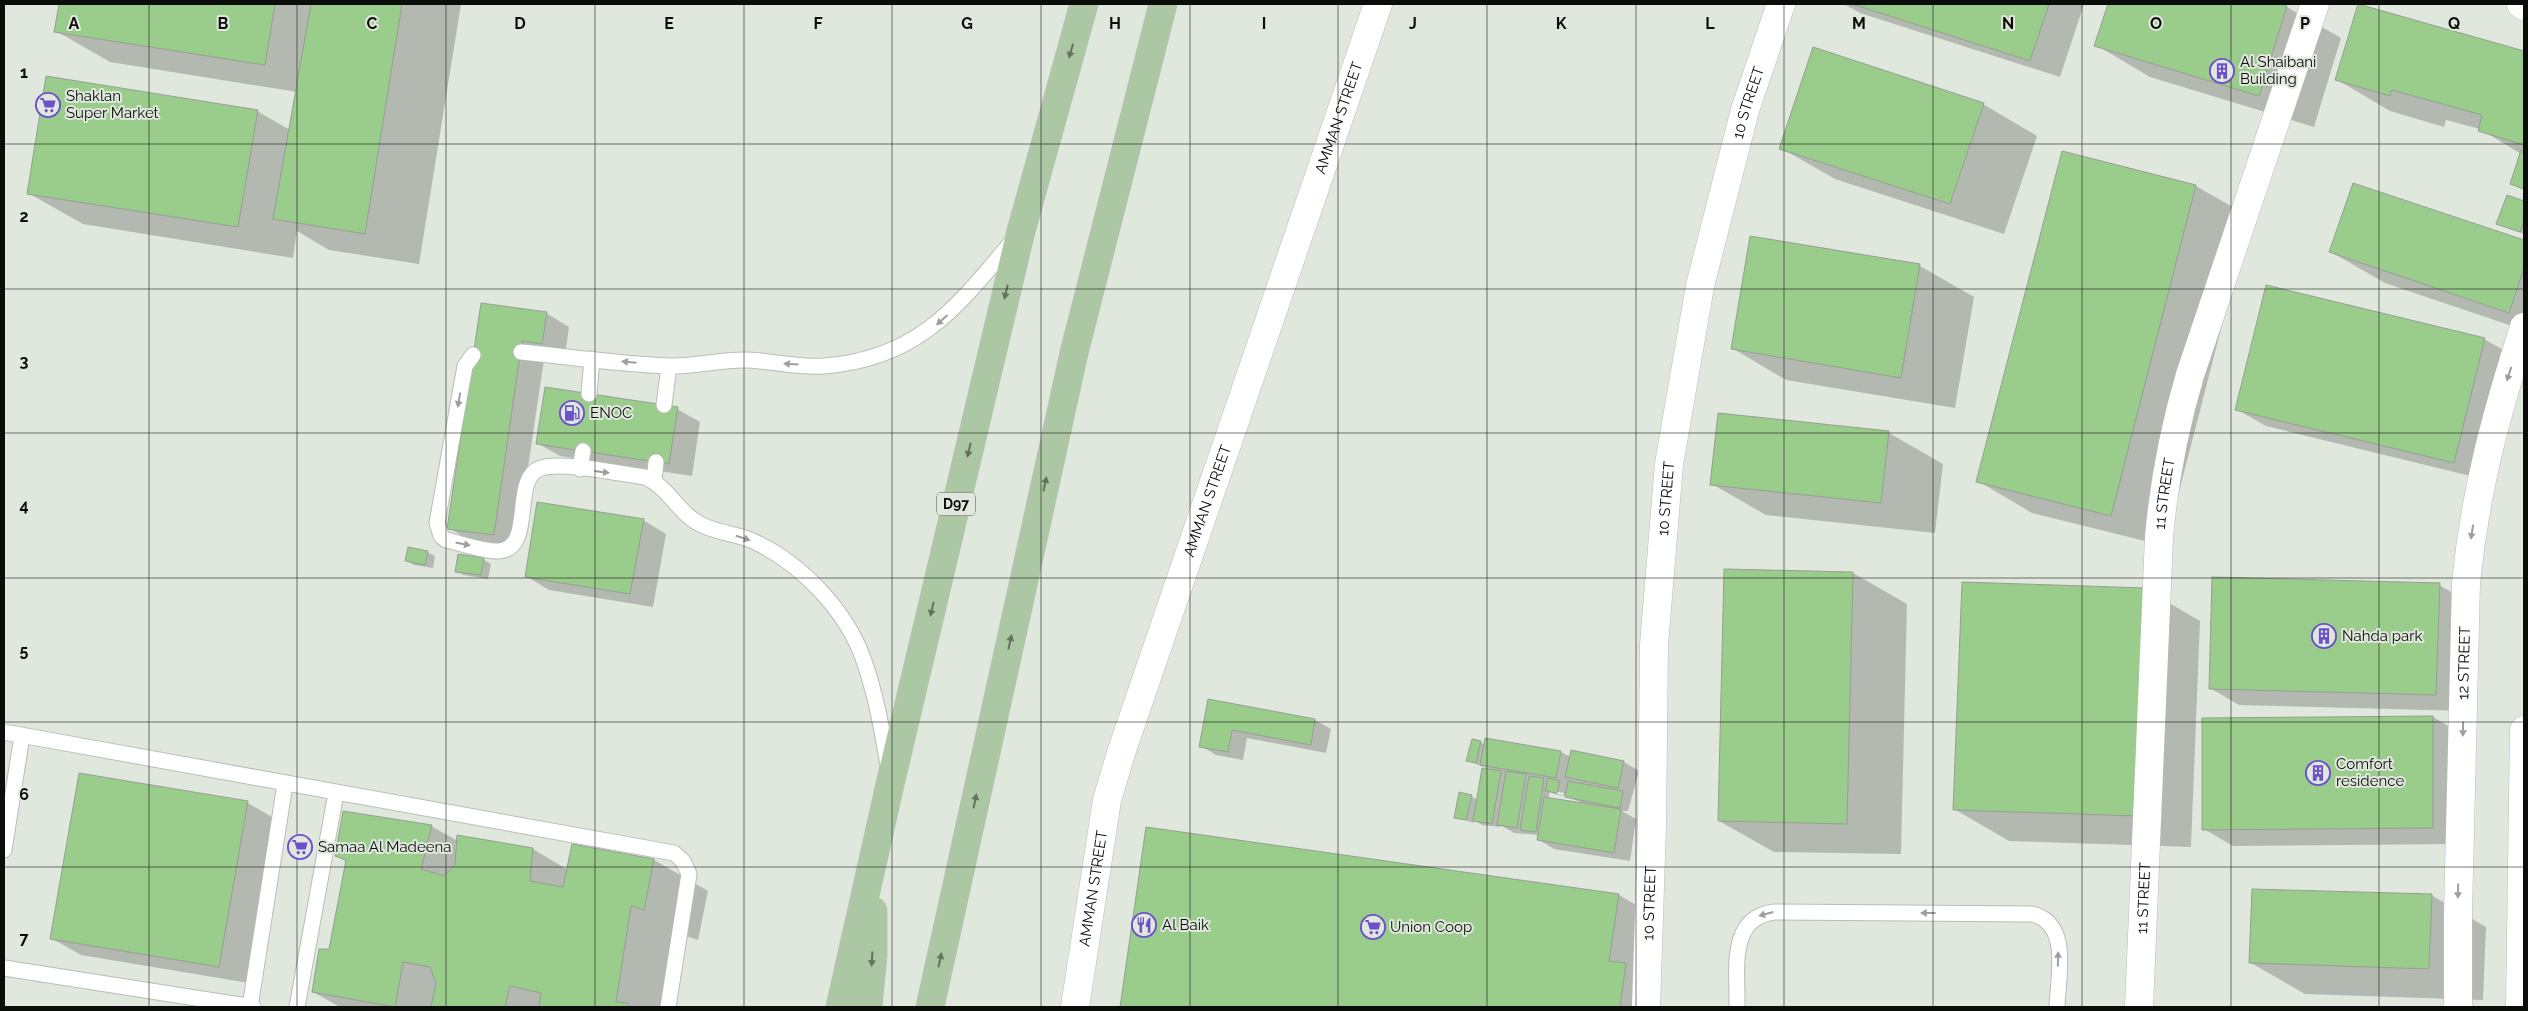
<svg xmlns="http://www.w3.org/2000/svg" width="2528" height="1011" font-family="Raleway,sans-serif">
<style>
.shadow{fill:#0003;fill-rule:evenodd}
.building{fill:#9acc8c;stroke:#979e95}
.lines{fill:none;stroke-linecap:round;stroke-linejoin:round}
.service-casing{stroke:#b7beb5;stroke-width:17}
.minor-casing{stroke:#b7beb5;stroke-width:29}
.tertiary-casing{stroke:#b7beb5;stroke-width:29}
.primary-casing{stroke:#c4c5c4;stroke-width:29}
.service{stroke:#fff;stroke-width:15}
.minor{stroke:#fff;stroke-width:28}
.tertiary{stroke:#fff;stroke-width:28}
.primary{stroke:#abc7a3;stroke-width:28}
.oneway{fill:#63735e}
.oneway2{fill:#9d9e9d}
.grid{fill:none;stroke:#0b0d0a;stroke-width:1;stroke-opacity:0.55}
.labels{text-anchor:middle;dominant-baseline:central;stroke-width:4;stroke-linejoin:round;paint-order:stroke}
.shield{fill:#e0e8de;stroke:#4b4f4a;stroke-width:1}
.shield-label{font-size:14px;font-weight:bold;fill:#0b0d0a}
.poi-label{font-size:15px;fill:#0b0d0a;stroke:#e0e8de;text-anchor:start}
.street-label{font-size:15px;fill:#0b0d0a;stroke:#e0e8de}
.grid-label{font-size:16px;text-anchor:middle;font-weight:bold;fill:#0b0d0a;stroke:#e0e8de;stroke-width:4;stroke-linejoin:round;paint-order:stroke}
</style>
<rect width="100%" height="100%" fill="#e0e8de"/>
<path class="shadow" d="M 60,4 L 461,4 L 419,264 L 329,250 L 297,231 L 293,258 L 83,224 L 28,193 L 257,111 L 290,130 L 297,92 L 110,62 L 56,31 Z
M 1844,4 L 2084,4 L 2060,77 L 1860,13 Z
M 2109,4 L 2276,4 L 2287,7 L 2341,38 L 2314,127 L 2150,77 L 2096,45 Z
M 2359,4 L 2524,52 L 2524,190 L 2511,184 L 2521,154 L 2480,129 L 2446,120 L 2444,127 L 2390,111 L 2336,79 Z
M 1983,104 L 2037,136 L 2004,234 L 1835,179 L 1781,148 Z
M 2063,152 L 2196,186 L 2250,217 L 2165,546 L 2032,513 L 1978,481 Z
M 2354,185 L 2524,242 L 2524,330 L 2385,283 L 2331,252 Z
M 2507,197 L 2524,203 L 2524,234 L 2498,224 Z
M 1751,238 L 1920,266 L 1974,297 L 1955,408 L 1786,380 L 1732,348 Z
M 482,304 L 546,313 L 569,327 L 565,356 L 545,353 L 516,548 L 472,542 L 449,528 Z
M 2484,339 L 2514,356 L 2483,479 L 2266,426 L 2236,409 Z
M 677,409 L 700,422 L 692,476 L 560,456 L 537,443 Z
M 1719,415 L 1889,433 L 1943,464 L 1935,533 L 1766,515 L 1712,484 Z
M 643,520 L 666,534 L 653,607 L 549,590 L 526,576 Z
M 427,552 L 435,556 L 433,568 L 414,565 L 406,560 Z
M 483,559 L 491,564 L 488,579 L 464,575 L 456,571 Z
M 1853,573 L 1907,604 L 1901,854 L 1774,852 L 1719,821 Z
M 2439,585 L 2469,602 L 2466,711 L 2239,705 L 2210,688 Z
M 2145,589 L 2200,621 L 2191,847 L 2009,841 L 1954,809 Z
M 1209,700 L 1315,720 L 1331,729 L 1326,753 L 1247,738 L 1243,760 L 1216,755 L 1201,746 Z
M 2433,717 L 2462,734 L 2463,844 L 2233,846 L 2204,829 Z
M 1480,742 L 1485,745 L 1561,752 L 1571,757 L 1624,762 L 1639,771 L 1628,811 L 1622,811 L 1636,819 L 1630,861 L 1554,849 L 1539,840 L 1540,835 L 1514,833 L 1500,825 L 1500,827 L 1482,825 L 1474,820 L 1474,823 L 1455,817 L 1471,796 L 1478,800 L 1492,770 L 1468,761 ZM 1553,791 L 1564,793 L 1563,796 L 1553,794 ZM 1550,792 L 1565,796 L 1580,802 L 1579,804 L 1548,799 Z
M 248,803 L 277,820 L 249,983 L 81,955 L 51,938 Z
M 431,826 L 458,841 L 533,849 L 568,870 L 654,860 L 708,891 L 698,940 L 686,936 L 674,1007 L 340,1007 L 313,992 L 330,950 L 347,862 L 336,856 Z
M 1147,829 L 1619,895 L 1648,912 L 1652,1007 L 1122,1007 Z
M 2431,895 L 2486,927 L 2483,1000 L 2305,994 L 2251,963 Z"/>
<path class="building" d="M 59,4 L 275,4 L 265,65 L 54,32 Z
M 311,4 L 402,4 L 365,234 L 273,219 Z
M 1852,4 L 2049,4 L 2030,61 Z
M 2108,4 L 2280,4 L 2287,6 L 2259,96 L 2094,46 Z
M 2358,4 L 2524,51 L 2524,145 L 2478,131 L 2482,115 L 2392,90 L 2390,96 L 2335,80 Z
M 1813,47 L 1984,103 L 1950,204 L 1779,149 Z
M 46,76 L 258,110 L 238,227 L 27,194 Z
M 2521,150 L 2524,151 L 2524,189 L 2510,184 Z
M 2062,151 L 2196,185 L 2111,516 L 1976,482 Z
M 2353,183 L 2524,240 L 2524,268 L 2509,313 L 2329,252 Z
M 2507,195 L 2524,201 L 2524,221 L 2520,232 L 2496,224 Z
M 1750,236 L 1920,264 L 1901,378 L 1731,349 Z
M 2266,285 L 2485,338 L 2454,463 L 2235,410 Z
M 481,303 L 547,312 L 542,344 L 522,341 L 494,535 L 447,529 Z
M 545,387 L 678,407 L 669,464 L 536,444 Z
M 1718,413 L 1889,431 L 1881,503 L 1710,485 Z
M 537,502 L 644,519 L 630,594 L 525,577 Z
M 408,547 L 428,551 L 425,565 L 405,561 Z
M 458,554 L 484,558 L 481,575 L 455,572 Z
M 1724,569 L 1853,572 L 1847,824 L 1718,821 Z
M 2212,577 L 2440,583 L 2436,695 L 2209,689 Z
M 1962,582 L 2146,588 L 2137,816 L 1953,810 Z
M 1208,699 L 1315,719 L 1311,745 L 1232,730 L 1228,752 L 1199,747 Z
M 2433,716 L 2433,828 L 2202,830 L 2202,718 Z
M 1485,738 L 1561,751 L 1556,778 L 1480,765 Z
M 1472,739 L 1481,741 L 1476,763 L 1466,761 Z
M 1571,750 L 1624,761 L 1618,788 L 1565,777 Z
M 1482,768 L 1501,771 L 1492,824 L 1473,821 Z
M 1506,771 L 1526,774 L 1517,828 L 1497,825 Z
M 79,773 L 248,801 L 219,967 L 50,939 Z
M 1529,776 L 1544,778 L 1536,832 L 1520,830 Z
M 1548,778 L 1560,781 L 1557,793 L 1545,791 Z
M 1568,781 L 1623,791 L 1620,808 L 1565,797 Z
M 1459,792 L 1472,795 L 1466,820 L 1454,818 Z
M 1544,797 L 1621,809 L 1614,853 L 1537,840 Z
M 343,811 L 432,825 L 421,869 L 444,876 L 455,865 L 457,835 L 533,848 L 530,881 L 563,887 L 572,844 L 654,859 L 644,910 L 631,906 L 616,1002 L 628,1003 L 627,1007 L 539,1007 L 541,993 L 510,986 L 505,1007 L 431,1007 L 436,984 L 430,967 L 403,962 L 395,1007 L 312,992 L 319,949 L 329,949 L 346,860 L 335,856 Z
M 1146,827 L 1619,894 L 1609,961 L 1626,963 L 1620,1007 L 1120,1007 Z
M 2252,889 L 2432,894 L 2429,969 L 2249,963 Z"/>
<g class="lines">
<defs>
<path id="service" d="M 521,352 C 570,357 620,364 669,366 C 695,367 721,359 748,360 C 773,361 799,368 824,366 C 919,359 958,306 1015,238
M 473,355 L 465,366 L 437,523 L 441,536 L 446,540 C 460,543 485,552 499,551 C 536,548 510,478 541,468 C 563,461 620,474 645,477 C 669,487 678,514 702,525 C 718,533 737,534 753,541 C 801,563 847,611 864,661 C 876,695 882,730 888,765
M 589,394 L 592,359
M 664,405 L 669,366
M 580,469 L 583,451
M 654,481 L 656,462
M 4,732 L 674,853 L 683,861 L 689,874 L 668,1007
M 4,850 L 22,736
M 4,968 L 253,1007
M 250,1007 L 285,784
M 297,1007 L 336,793
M 1737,1007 C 1738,973 1727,918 1774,912 L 2032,914 C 2071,923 2058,976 2057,1007"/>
<g id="minor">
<path d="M 2521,4 L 2524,6"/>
<path id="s1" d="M 1075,1007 L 1107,800 L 1121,753 L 1378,4"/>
<path id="s2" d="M 1646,1007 L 1652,826 L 1654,645 L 1669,464 L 1700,286 L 1745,110 L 1781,4"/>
<path id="s3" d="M 2139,1007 L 2159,537 C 2164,481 2174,429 2190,375 L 2315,4"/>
</g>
<g id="tertiary">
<path id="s4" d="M 2458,1007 L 2458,913 L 2466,583 C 2475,491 2496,415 2524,327"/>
<path d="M 2520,1007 L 2524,730"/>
</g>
<path id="primary" d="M 840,1007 L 891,780 L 1021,231 L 1084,4
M 868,1007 L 873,955 L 873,911
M 930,1007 L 1074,353 L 1163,4"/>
</defs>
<use href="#service" class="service-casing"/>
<use href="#minor" class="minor-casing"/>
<use href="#tertiary" class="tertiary-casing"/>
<use href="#primary" class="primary-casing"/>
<use href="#service" class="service"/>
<use href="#minor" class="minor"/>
<use href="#tertiary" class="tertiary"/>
<use href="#primary" class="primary"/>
</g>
<defs><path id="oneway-solid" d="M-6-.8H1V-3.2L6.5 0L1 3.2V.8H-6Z" transform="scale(1.25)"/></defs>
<g class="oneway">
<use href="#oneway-solid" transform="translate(1071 51) rotate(106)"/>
<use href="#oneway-solid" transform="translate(1006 292) rotate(103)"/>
<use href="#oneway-solid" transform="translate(969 450) rotate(103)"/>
<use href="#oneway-solid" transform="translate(1045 484) rotate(-78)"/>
<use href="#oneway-solid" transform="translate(932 609) rotate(103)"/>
<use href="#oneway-solid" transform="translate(1010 642) rotate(-78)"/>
<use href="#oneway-solid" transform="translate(975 801) rotate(-78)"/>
<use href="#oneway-solid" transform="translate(872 959) rotate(93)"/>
<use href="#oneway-solid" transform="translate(940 960) rotate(-78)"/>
</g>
<g class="oneway2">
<use href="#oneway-solid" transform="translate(942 320) rotate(138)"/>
<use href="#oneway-solid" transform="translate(629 362) rotate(-175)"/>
<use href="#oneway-solid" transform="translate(791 364) rotate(-176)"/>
<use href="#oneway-solid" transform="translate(2509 374) rotate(108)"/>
<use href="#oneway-solid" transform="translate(459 400) rotate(100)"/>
<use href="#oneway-solid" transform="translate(602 472) rotate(7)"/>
<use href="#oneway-solid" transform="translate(2472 532) rotate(99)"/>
<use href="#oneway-solid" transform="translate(743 538) rotate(17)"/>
<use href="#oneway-solid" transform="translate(463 544) rotate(11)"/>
<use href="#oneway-solid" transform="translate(2463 729) rotate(91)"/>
<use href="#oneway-solid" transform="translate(2458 891) rotate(91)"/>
<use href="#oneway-solid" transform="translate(1928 913) rotate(-180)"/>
<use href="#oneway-solid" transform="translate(1766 914) rotate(165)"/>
<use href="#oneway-solid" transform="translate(2058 959) rotate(-89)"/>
</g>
<path class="grid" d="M 149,4 L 149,1007M 297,4 L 297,1007M 446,4 L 446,1007M 595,4 L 595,1007M 744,4 L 744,1007M 892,4 L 892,1007M 1041,4 L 1041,1007M 1190,4 L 1190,1007M 1338,4 L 1338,1007M 1487,4 L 1487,1007M 1636,4 L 1636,1007M 1784,4 L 1784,1007M 1933,4 L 1933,1007M 2082,4 L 2082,1007M 2231,4 L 2231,1007M 2379,4 L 2379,1007M 4,144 L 2524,144M 4,289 L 2524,289M 4,433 L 2524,433M 4,578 L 2524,578M 4,722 L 2524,722M 4,867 L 2524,867"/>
<defs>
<symbol id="building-ring" viewBox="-11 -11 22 22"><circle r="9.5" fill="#e0e8de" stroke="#6c51cb" stroke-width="1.5"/><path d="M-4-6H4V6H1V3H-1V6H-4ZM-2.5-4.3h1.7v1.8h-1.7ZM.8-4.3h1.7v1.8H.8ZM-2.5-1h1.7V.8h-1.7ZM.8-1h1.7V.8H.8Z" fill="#6c51cb"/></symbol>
<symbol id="supermarket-ring" viewBox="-11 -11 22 22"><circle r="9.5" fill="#e0e8de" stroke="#6c51cb" stroke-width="1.5"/><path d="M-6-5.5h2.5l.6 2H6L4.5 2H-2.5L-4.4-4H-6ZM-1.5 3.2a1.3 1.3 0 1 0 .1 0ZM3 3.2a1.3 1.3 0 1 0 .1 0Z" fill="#6c51cb"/></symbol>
<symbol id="fuel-ring" viewBox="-11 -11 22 22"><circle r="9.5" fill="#e0e8de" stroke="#6c51cb" stroke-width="1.5"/><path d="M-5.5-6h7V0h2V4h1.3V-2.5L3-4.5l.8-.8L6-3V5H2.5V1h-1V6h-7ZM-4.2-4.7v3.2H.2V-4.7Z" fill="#6c51cb"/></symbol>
<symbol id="restaurant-ring" viewBox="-11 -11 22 22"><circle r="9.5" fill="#e0e8de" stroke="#6c51cb" stroke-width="1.5"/><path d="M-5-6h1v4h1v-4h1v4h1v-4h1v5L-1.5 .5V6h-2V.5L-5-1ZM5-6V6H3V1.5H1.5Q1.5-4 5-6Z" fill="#6c51cb"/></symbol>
</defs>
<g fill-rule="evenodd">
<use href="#building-ring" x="2208" y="57" width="28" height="28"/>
<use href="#supermarket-ring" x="34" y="91" width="28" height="28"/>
<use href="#fuel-ring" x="558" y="399" width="28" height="28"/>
<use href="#building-ring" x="2310" y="622" width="28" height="28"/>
<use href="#building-ring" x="2304" y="759" width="28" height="28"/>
<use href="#supermarket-ring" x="286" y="833" width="28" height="28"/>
<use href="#restaurant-ring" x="1130" y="911" width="28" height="28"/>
<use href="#supermarket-ring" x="1359" y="913" width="28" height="28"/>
</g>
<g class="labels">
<rect class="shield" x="937" y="492.5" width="38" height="23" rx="4"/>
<g class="shield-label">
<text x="956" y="504">D97</text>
</g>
<g class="poi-label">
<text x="2240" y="62">Al Shaibani<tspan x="2240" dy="17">Building</tspan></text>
<text x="66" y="96">Shaklan<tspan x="66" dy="17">Super Market</tspan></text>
<text x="590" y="413">ENOC</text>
<text x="2342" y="636">Nahda park</text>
<text x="2336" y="764">Comfort<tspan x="2336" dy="17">residence</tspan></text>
<text x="318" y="847">Samaa Al Madeena</text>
<text x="1162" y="925">Al Baik</text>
<text x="1390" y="927">Union Coop</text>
</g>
<g class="street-label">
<text stroke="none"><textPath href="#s2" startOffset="914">10 STREET</textPath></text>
<text stroke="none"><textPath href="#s1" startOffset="930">AMMAN STREET</textPath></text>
<text stroke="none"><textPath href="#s3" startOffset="514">11 STREET</textPath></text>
<text stroke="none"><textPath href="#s2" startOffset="509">10 STREET</textPath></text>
<text stroke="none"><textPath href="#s1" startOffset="525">AMMAN STREET</textPath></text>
<text stroke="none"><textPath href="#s4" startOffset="344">12 STREET</textPath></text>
<text stroke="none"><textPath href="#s1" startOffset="120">AMMAN STREET</textPath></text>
<text stroke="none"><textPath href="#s3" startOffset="109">11 STREET</textPath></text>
<text stroke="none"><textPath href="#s2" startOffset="104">10 STREET</textPath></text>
</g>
</g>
<g class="grid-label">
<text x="74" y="29">A</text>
<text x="223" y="29">B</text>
<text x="372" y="29">C</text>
<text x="520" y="29">D</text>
<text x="669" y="29">E</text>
<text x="818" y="29">F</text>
<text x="967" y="29">G</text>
<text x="1115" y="29">H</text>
<text x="1264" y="29">I</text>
<text x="1413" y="29">J</text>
<text x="1561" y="29">K</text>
<text x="1710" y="29">L</text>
<text x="1859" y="29">M</text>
<text x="2008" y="29">N</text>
<text x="2156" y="29">O</text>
<text x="2305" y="29">P</text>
<text x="2454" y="29">Q</text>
<text x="24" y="78">1</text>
<text x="24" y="222">2</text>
<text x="24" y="367">3</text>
<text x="24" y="511">4</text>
<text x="24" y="656">5</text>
<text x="24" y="800">6</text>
<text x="24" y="944">7</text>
</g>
<rect width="2528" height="1011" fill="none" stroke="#0b0d0a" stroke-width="10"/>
</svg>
